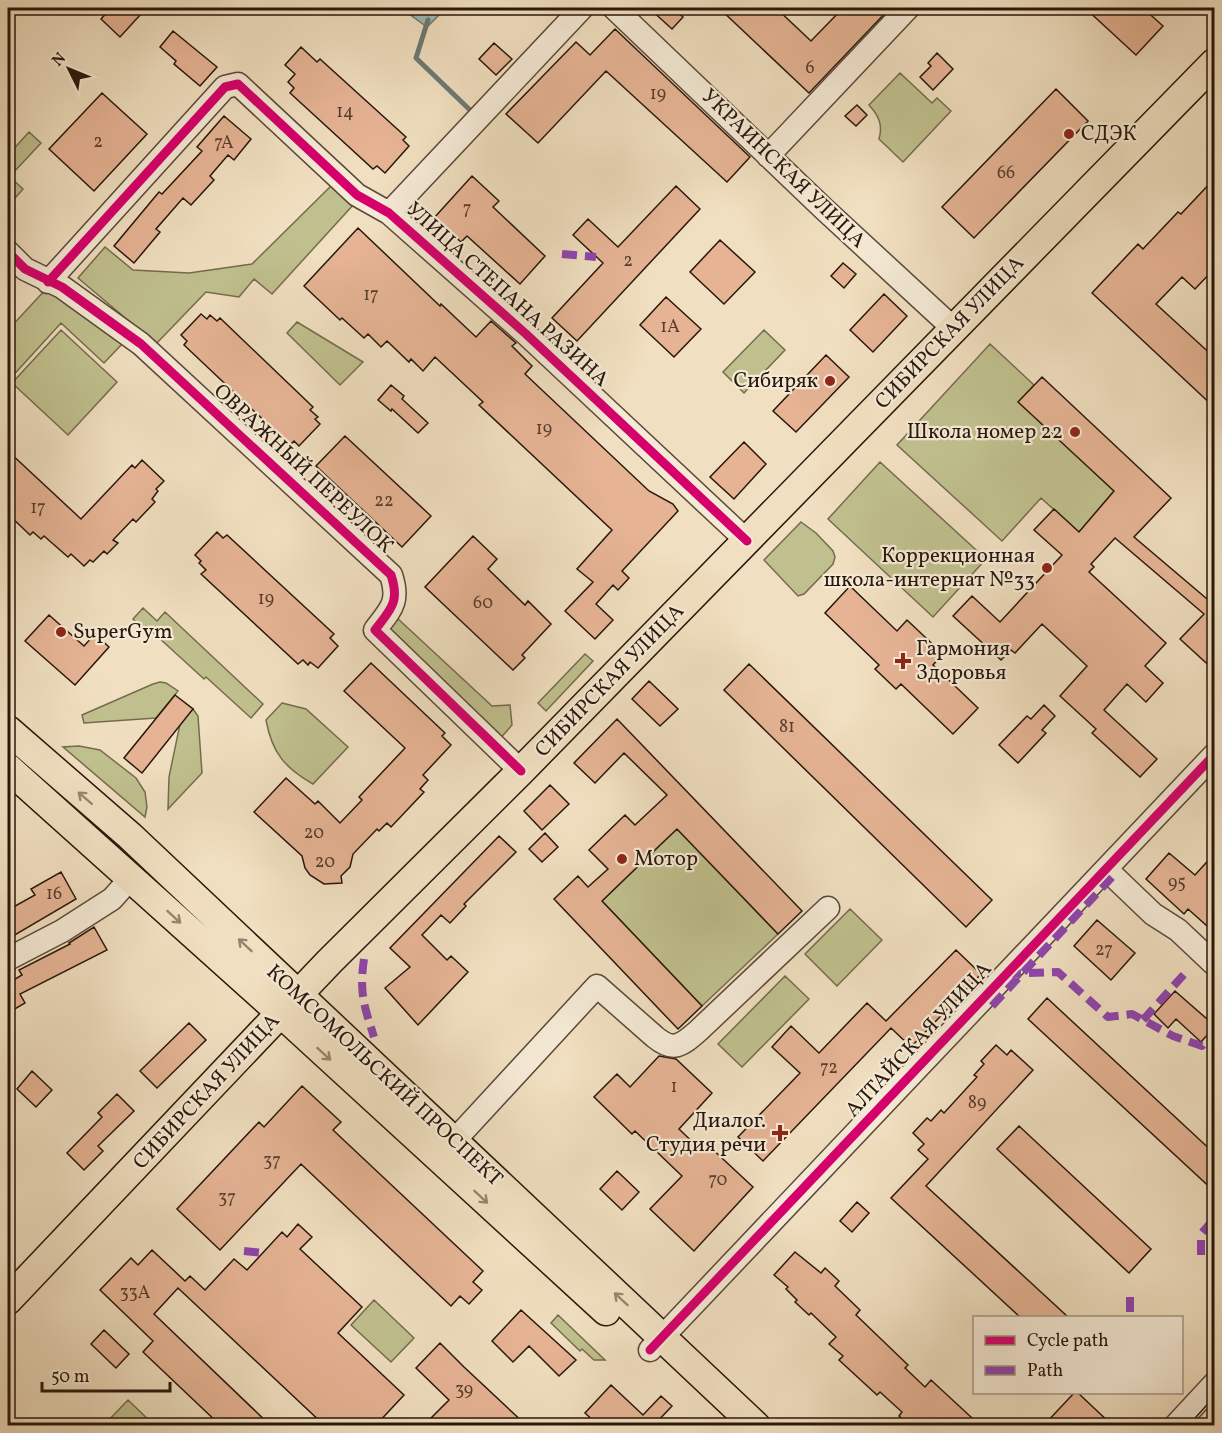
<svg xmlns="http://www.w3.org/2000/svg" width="1222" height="1433" font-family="Vollkorn,serif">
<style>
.green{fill:#c0c08e;stroke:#746c4c;stroke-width:1.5}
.water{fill:#9bbcb8;stroke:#6d7a72;stroke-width:1.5}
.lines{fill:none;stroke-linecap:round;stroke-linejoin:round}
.stream{stroke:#6d7a72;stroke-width:5}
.building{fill:#e6b495;stroke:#28170a;stroke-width:1.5}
.minor-casing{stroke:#5a4938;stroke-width:25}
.major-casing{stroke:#28170a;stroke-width:31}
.minor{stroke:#f5ead6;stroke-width:22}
.major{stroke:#f0dfc0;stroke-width:28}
.tram{stroke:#28170a;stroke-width:1.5}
.quiet{stroke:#8e44ad;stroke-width:8;stroke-dasharray:15 8;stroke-linecap:butt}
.cycleway-casing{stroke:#f5ead6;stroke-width:13}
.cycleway{stroke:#d6006c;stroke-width:9}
.oneway{stroke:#96856e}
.poi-dot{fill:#8f2418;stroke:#f5ead6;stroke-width:2}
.labels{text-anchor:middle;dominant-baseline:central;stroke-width:4.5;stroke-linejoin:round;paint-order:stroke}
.number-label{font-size:18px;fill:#583e2d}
.poi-label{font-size:21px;fill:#28170a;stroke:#f5ead6;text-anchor:start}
.street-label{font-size:21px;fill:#28170a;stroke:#f5ead6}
</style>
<rect width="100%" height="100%" fill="#f0dfc0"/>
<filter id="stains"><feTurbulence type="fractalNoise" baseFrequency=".00333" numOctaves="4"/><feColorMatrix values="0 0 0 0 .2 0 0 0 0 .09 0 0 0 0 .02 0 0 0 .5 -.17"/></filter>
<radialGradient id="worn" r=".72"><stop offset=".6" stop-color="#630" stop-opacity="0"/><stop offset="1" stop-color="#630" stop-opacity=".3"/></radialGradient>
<path class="green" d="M 900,73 L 932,103 L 937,98 L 951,111 L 903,162 L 879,139 C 883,125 879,116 869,105 Z
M 29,132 L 41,143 L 13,173 L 8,168 L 8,155 Z
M 8,175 L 23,189 L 8,206 Z
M 332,185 L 354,204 L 272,294 L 254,279 L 239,297 L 206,292 L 156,344 L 78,278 L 105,247 L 133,270 L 189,273 L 252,264 Z
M 46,289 L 61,291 L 122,344 L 104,363 L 61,323 L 8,381 L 8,330 Z
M 297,322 L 363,362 L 340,385 L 287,333 Z
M 61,330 L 117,382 L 68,435 L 12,383 Z
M 764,330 L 785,350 L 744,393 L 723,372 Z
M 990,344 L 1034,385 L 1019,402 L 1114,491 L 1079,532 L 1041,498 L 1002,541 L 897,445 Z
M 880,462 L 986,559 L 933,617 L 828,519 Z
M 801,522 L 816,533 L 833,551 L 835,557 L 833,564 L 804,594 L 798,596 L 764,560 Z
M 143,608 L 157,621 L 165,612 L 263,704 L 251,718 L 206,677 L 204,679 L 146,626 L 143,629 L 133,619 Z
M 396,617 L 492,706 L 510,705 L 512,725 L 498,741 L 382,633 Z
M 585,654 L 593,661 L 546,711 L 538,703 Z
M 160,682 L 166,683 L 178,691 L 156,718 L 84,723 L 82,715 L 153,684 Z
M 282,703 L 306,709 L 348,747 L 313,784 C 285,768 272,753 266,720 Z
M 193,709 L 198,716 L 202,773 L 168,809 L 169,777 L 180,724 Z
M 79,746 L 100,750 L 136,778 L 145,792 L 147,807 L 145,817 L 63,747 Z
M 677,829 L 778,934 L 702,1006 L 602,901 Z
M 850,909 L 882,940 L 837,986 L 805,954 Z
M 785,976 L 809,999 L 742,1067 L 718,1044 Z
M 374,1300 L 414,1338 L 391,1362 L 351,1325 Z
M 558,1315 L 605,1360 L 594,1360 L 582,1349 L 580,1351 L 551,1323 Z
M 128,1400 L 154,1425 L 104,1425 Z"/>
<path class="water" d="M 401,8 L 446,8 L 427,27 Z"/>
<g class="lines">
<path class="stream" d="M 180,8 L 182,10 L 185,8
M 428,20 L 416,58 L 470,110"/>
</g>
<path class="building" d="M 111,8 L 135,8 L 141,14 L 120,37 L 101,19 Z
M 649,8 L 673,8 L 683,17 L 672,29 Z
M 719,8 L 776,8 L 811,41 L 843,8 L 890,8 L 809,93 Z
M 1085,8 L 1143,8 L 1163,26 L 1136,55 Z
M 615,29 L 750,157 L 727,182 L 606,71 L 538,143 L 506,114 L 576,42 L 590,55 Z
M 173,31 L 217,67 L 200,86 L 174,64 L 176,61 L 160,47 Z
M 494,43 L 512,59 L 496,75 L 479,59 Z
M 301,47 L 317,62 L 320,59 L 406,137 L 403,140 L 409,146 L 385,173 L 377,166 L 373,169 L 290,93 L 294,88 L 288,82 L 295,74 L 285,65 Z
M 937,53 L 953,69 L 933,90 L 920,77 L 931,66 L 928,63 Z
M 1056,89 L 1088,121 L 974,238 L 942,207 Z
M 102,93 L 147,134 L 94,191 L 49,149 Z
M 857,105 L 867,115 L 856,126 L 845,116 Z
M 224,116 L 251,139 L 234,160 L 228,155 L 210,176 L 214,180 L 191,205 L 183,198 L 156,229 L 160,232 L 134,263 L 114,246 L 159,192 L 162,194 L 202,151 L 197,147 Z
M 472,176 L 499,201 L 493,207 L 545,256 L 520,284 L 467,236 L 461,242 L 434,218 Z
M 1215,178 L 1215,268 L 1195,289 L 1182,277 L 1156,304 L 1215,358 L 1215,408 L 1092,293 L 1138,244 L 1143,249 L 1178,212 L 1181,214 Z
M 676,186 L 700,209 L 577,341 L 552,318 L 603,263 L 573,235 L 588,219 L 618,247 Z
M 358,228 L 440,306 L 441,304 L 476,337 L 491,321 L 516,343 L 512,346 L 532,366 L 525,374 L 649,491 L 673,504 L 678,511 L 622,571 L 629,578 L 618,590 L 613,585 L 596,604 L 613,620 L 595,639 L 565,611 L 593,582 L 577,569 L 612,530 L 479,405 L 483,402 L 435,357 L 423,371 L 411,359 L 409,362 L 387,341 L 381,347 L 368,334 L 364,338 L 342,318 L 340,320 L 304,286 Z
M 720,240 L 755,272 L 724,304 L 690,272 Z
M 843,263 L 856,274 L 844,288 L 831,276 Z
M 884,294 L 907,316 L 873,352 L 850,330 Z
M 666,297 L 701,329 L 674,357 L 640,325 Z
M 201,314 L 207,319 L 210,315 L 217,321 L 220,318 L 313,407 L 310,410 L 318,417 L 315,419 L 320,424 L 299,446 L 294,441 L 290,445 L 184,345 L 187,341 L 181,335 Z
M 826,355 L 849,377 L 796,432 L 773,411 Z
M 1042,377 L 1171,498 L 1134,537 L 1213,604 L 1215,602 L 1215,671 L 1180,639 L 1204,614 L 1115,538 L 1091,564 L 1094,567 L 1089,572 L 1166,643 L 1145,666 L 1163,683 L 1146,702 L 1127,684 L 1104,710 L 1157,759 L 1140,777 L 1092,733 L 1096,729 L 1060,696 L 1087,666 L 1042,624 L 1015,653 L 1011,650 L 1001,660 L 953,616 L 972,596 L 1000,622 L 1062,555 L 1034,530 L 1054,509 L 1079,532 L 1114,491 L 1018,402 Z
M 391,385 L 404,396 L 402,399 L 428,423 L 418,433 L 392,409 L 391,411 L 378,400 Z
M 345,436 L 431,516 L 402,547 L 316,466 Z
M 744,442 L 766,464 L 734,499 L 710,477 Z
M 8,451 L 81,519 L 132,465 L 135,468 L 142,460 L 164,481 L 156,489 L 158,491 L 152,499 L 155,502 L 136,522 L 133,519 L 113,540 L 118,543 L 107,554 L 104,551 L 93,562 L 90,560 L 84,566 L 71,554 L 68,557 L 44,536 L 41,539 L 33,532 L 30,535 L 8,514 Z
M 217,532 L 223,538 L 227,535 L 334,634 L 330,638 L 338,646 L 318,668 L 310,662 L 308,665 L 303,660 L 298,664 L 201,574 L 206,570 L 199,563 L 201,561 L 195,555 Z
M 473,536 L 497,559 L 488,569 L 525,605 L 528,601 L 551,624 L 522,655 L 525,658 L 513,670 L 425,587 Z
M 850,586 L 897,631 L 907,620 L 943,654 L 933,665 L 978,708 L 953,734 L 901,684 L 896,689 L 875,669 L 879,665 L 825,613 Z
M 49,615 L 84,646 L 95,634 L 109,647 L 75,685 L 25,641 Z
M 371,663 L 445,733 L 442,736 L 451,745 L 423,775 L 428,780 L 420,789 L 424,792 L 391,827 L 387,823 L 379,831 L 377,829 L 353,854 L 350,867 L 341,876 L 342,883 L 324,884 L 310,875 L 305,868 L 302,856 L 254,812 L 286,778 L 315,804 L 318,801 L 340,823 L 362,800 L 359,797 L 405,748 L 344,691 Z
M 749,664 L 992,900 L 966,927 L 724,690 Z
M 649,681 L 678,709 L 660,726 L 632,699 Z
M 175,695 L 193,709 L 142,773 L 124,758 Z
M 1044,705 L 1055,716 L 1042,730 L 1046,733 L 1018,763 L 999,745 L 1027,716 L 1031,719 Z
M 617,719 L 802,911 L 778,934 L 677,829 L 658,847 L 602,901 L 702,1006 L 678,1029 L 554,899 L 578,876 L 588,887 L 608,869 L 589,850 L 625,815 L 635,825 L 667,795 L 624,753 L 595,783 L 574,763 Z
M 550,785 L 569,804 L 542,830 L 524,811 Z
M 545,833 L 558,847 L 542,862 L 529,849 Z
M 499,836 L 516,852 L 464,904 L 466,906 L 450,923 L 441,915 L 422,935 L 447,960 L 451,956 L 468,972 L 418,1025 L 385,988 L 410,967 L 390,948 Z
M 1169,853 L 1195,875 L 1215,853 L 1215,933 L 1188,909 L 1184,914 L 1146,879 Z
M 61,872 L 76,899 L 8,939 L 8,910 L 35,895 L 31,889 Z
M 1097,920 L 1135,953 L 1111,980 L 1074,946 Z
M 94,927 L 107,950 L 20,994 L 25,1003 L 8,1013 L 8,972 L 12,981 L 22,975 L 19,970 L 70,944 L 69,943 Z
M 956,950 L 981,974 L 911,1047 L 891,1028 L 763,1161 L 738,1137 L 800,1073 L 772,1047 L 791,1026 L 819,1053 L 867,1003 L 886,1021 Z
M 1175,991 L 1215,1026 L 1201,1042 L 1176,1019 L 1168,1028 L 1154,1014 Z
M 1047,998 L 1215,1154 L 1215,1192 L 1028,1019 Z
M 189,1023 L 206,1040 L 157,1088 L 140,1071 Z
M 996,1045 L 1007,1055 L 1011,1050 L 1033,1070 L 926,1186 L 1068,1317 L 1020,1317 L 891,1198 L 928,1159 L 918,1150 L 924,1144 L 913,1133 L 927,1118 L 931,1121 L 941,1110 L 944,1113 L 977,1077 L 974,1075 L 984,1064 L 981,1061 Z
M 659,1056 L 676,1059 L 712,1093 L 679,1129 L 703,1152 L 709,1146 L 753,1187 L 694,1251 L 650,1209 L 682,1176 L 635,1131 L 632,1134 L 594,1097 L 617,1074 L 630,1087 Z
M 32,1071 L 52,1090 L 36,1107 L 17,1089 Z
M 302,1086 L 341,1122 L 333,1130 L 483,1271 L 473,1282 L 482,1290 L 469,1304 L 460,1296 L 451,1306 L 301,1164 L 220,1250 L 177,1209 L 259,1122 L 264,1127 Z
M 117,1094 L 134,1111 L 98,1146 L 103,1151 L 84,1170 L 67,1153 L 102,1117 L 98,1113 Z
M 1019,1126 L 1151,1249 L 1129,1273 L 997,1149 Z
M 617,1171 L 639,1192 L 622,1210 L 600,1189 Z
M 857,1202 L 869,1213 L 852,1232 L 840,1221 Z
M 298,1224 L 312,1237 L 300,1249 L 362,1307 L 338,1333 L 404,1395 L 376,1425 L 324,1425 L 178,1288 L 154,1314 L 270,1425 L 220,1425 L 143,1352 L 153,1341 L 100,1290 L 131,1258 L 138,1265 L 152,1250 L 185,1281 L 190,1276 L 205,1290 L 234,1259 L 247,1270 L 282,1232 L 287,1237 Z
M 795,1252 L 821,1273 L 825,1268 L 839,1281 L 835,1286 L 860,1310 L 856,1315 L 908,1365 L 905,1368 L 925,1387 L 931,1380 L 972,1418 L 964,1425 L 909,1425 L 899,1416 L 902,1412 L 880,1392 L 877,1395 L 839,1360 L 843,1356 L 829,1344 L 836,1337 L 811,1313 L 809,1315 L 795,1302 L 797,1300 L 786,1289 L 788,1287 L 774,1275 Z
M 521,1310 L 576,1360 L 559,1376 L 529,1346 L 513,1362 L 492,1341 Z
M 104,1330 L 129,1354 L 116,1368 L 91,1344 Z
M 440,1343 L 464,1367 L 526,1425 L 424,1425 L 449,1400 L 416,1368 Z
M 611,1385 L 643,1415 L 661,1396 L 672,1406 L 654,1425 L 598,1425 L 585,1413 Z
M 1075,1392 L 1077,1392 L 1112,1425 L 1044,1425 Z"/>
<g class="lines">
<defs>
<path id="minor" d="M 614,8 L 824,209 L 954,329
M 768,156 L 908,8
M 389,213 L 582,8
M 8,252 L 25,269 L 62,287 L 141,344 L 391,575 C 400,602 391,609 375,630 L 521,771
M 48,282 L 225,87 L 238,84 L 357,195 L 389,213 L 526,334 L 747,541
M 1106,869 L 1153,914 L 1178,930 L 1214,964
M 8,959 L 62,931 L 112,899 L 130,879
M 454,1141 L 597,986 L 655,1037 C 673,1052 681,1046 698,1031 L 828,908
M 650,1350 L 1214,755
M 1175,1426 L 1214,1384"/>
<path id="major" d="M 8,730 L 130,836 L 756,1426
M 8,768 L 282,1014 L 606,1311
M 8,1300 L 329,962 L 521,771 L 1214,63"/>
</defs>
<use href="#minor" class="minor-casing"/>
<use href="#major" class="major-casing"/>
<use href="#minor" class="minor"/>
<use href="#major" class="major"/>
<path class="tram" d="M 1188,1426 L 1214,1397
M 1201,1426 L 1214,1411"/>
<path class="quiet" d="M 562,254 L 596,257
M 364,959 C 359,992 364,1006 374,1037
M 1006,974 L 1058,972 L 1108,1017 L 1132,1014 L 1173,1036 L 1202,1046 L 1214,1032
M 992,1006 L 1113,876
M 1143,1020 L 1187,971
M 244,1251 L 263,1253
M 1201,1255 L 1201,1234 L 1214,1219
M 1130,1297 L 1130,1318"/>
<defs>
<path id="cycleway" d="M 8,252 L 25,269 L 62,287 L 141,344 L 391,575 C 400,602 391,609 375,630 L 521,771
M 48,282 L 225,87 L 238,84 L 357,195 L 389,213 L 526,334 L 747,541
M 650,1350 L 1214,755"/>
</defs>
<use href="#cycleway" class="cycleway-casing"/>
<use href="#cycleway" class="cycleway"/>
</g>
<defs><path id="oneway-shaft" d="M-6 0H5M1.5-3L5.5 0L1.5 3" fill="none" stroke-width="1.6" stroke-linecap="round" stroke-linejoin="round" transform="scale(1.5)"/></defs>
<g class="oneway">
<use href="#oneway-shaft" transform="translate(85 798) rotate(-139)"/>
<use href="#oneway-shaft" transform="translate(174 917) rotate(42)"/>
<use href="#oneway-shaft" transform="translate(245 945) rotate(-137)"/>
<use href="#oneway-shaft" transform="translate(324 1054) rotate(42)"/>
<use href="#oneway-shaft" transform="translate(481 1197) rotate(43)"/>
<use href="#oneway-shaft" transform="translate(621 1299) rotate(-137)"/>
</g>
<g class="poi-dot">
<circle cx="1069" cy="134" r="6"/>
<circle cx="830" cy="381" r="6"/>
<circle cx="1075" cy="432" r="6"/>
<circle cx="1047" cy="568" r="6"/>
<circle cx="61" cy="632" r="6"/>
<path d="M900 652h6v6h6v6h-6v6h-6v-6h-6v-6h6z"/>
<circle cx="622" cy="859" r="6"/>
<path d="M777 1124h6v6h6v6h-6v6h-6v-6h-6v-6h6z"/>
</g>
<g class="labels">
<g class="number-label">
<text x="810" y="68">6</text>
<text x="658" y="94">19</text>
<text x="345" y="112">14</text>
<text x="98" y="142">2</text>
<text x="224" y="143">7А</text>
<text x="1006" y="173">66</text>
<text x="467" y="209">7</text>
<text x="628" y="261">2</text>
<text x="371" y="295">17</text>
<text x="670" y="327">1А</text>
<text x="544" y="429">19</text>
<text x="384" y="501">22</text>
<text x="38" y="508">17</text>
<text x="266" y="599">19</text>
<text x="483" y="603">60</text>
<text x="787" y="727">81</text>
<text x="314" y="833">20</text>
<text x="325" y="862">20</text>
<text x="1177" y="883">95</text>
<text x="54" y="894">16</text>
<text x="1104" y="950">27</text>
<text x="829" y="1068">72</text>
<text x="674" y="1087">1</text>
<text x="977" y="1103">89</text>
<text x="272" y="1161">37</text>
<text x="718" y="1180">70</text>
<text x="227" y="1198">37</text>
<text x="135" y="1293">33А</text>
<text x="464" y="1390">39</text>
</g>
<g class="poi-label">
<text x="1081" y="134">СДЭК</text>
<text x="818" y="381" text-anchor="end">Сибиряк</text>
<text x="1063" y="432" text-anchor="end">Школа номер 22</text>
<text x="1035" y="556" text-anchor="end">Коррекционная<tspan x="1035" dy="24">школа-интернат №33</tspan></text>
<text x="73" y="632">SuperGym</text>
<text x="916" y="649">Гармония<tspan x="916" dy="24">Здоровья</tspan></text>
<text x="634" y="859">Мотор</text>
<text x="766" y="1121" text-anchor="end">Диалог.<tspan x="766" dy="24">Студия речи</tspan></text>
</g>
<g class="street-label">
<text transform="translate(783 169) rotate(44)">УКРАИНСКАЯ УЛИЦА</text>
<text transform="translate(507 295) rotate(42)">УЛИЦА СТЕПАНА РАЗИНА</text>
<text transform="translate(950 333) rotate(-46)">СИБИРСКАЯ УЛИЦА</text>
<text transform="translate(303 469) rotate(43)">ОВРАЖНЫЙ ПЕРЕУЛОК</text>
<text transform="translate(610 681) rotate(-46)">СИБИРСКАЯ УЛИЦА</text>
<text transform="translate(919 1040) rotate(-47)">АЛТАЙСКАЯ УЛИЦА</text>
<text transform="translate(384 1076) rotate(43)">КОМСОМОЛЬСКИЙ ПРОСПЕКТ</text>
<text transform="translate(207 1092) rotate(-47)">СИБИРСКАЯ УЛИЦА</text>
</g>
</g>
<rect width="1222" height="1433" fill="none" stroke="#f0dfc0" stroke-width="30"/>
<rect x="9" y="9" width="1204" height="1415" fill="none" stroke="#28170a" stroke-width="3"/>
<rect x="15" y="15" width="1192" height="1403" fill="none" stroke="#28170a" stroke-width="1.5"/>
<rect x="973" y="1316" width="210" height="78" fill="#f5ead6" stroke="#a39684" stroke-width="1.5"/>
<rect x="985" y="1336" width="30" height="9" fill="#d6006c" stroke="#a39684" stroke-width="1.5"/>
<text x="1027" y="1346" font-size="18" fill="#28170a">Cycle path</text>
<rect x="985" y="1366" width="30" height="9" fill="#8e44ad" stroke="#a39684" stroke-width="1.5"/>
<text x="1027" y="1376" font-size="18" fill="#28170a">Path</text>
<g transform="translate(69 69) rotate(313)" stroke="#f5ead6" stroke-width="4.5" paint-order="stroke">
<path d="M0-4.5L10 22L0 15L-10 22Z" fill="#28170a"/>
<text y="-9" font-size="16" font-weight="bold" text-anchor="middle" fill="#28170a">N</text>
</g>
<path d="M42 1382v9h128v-9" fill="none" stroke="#28170a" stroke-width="3"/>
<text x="51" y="1382" font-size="18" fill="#28170a" stroke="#f5ead6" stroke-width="4.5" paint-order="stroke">50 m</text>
<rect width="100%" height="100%" filter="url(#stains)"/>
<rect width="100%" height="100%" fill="url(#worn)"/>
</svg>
